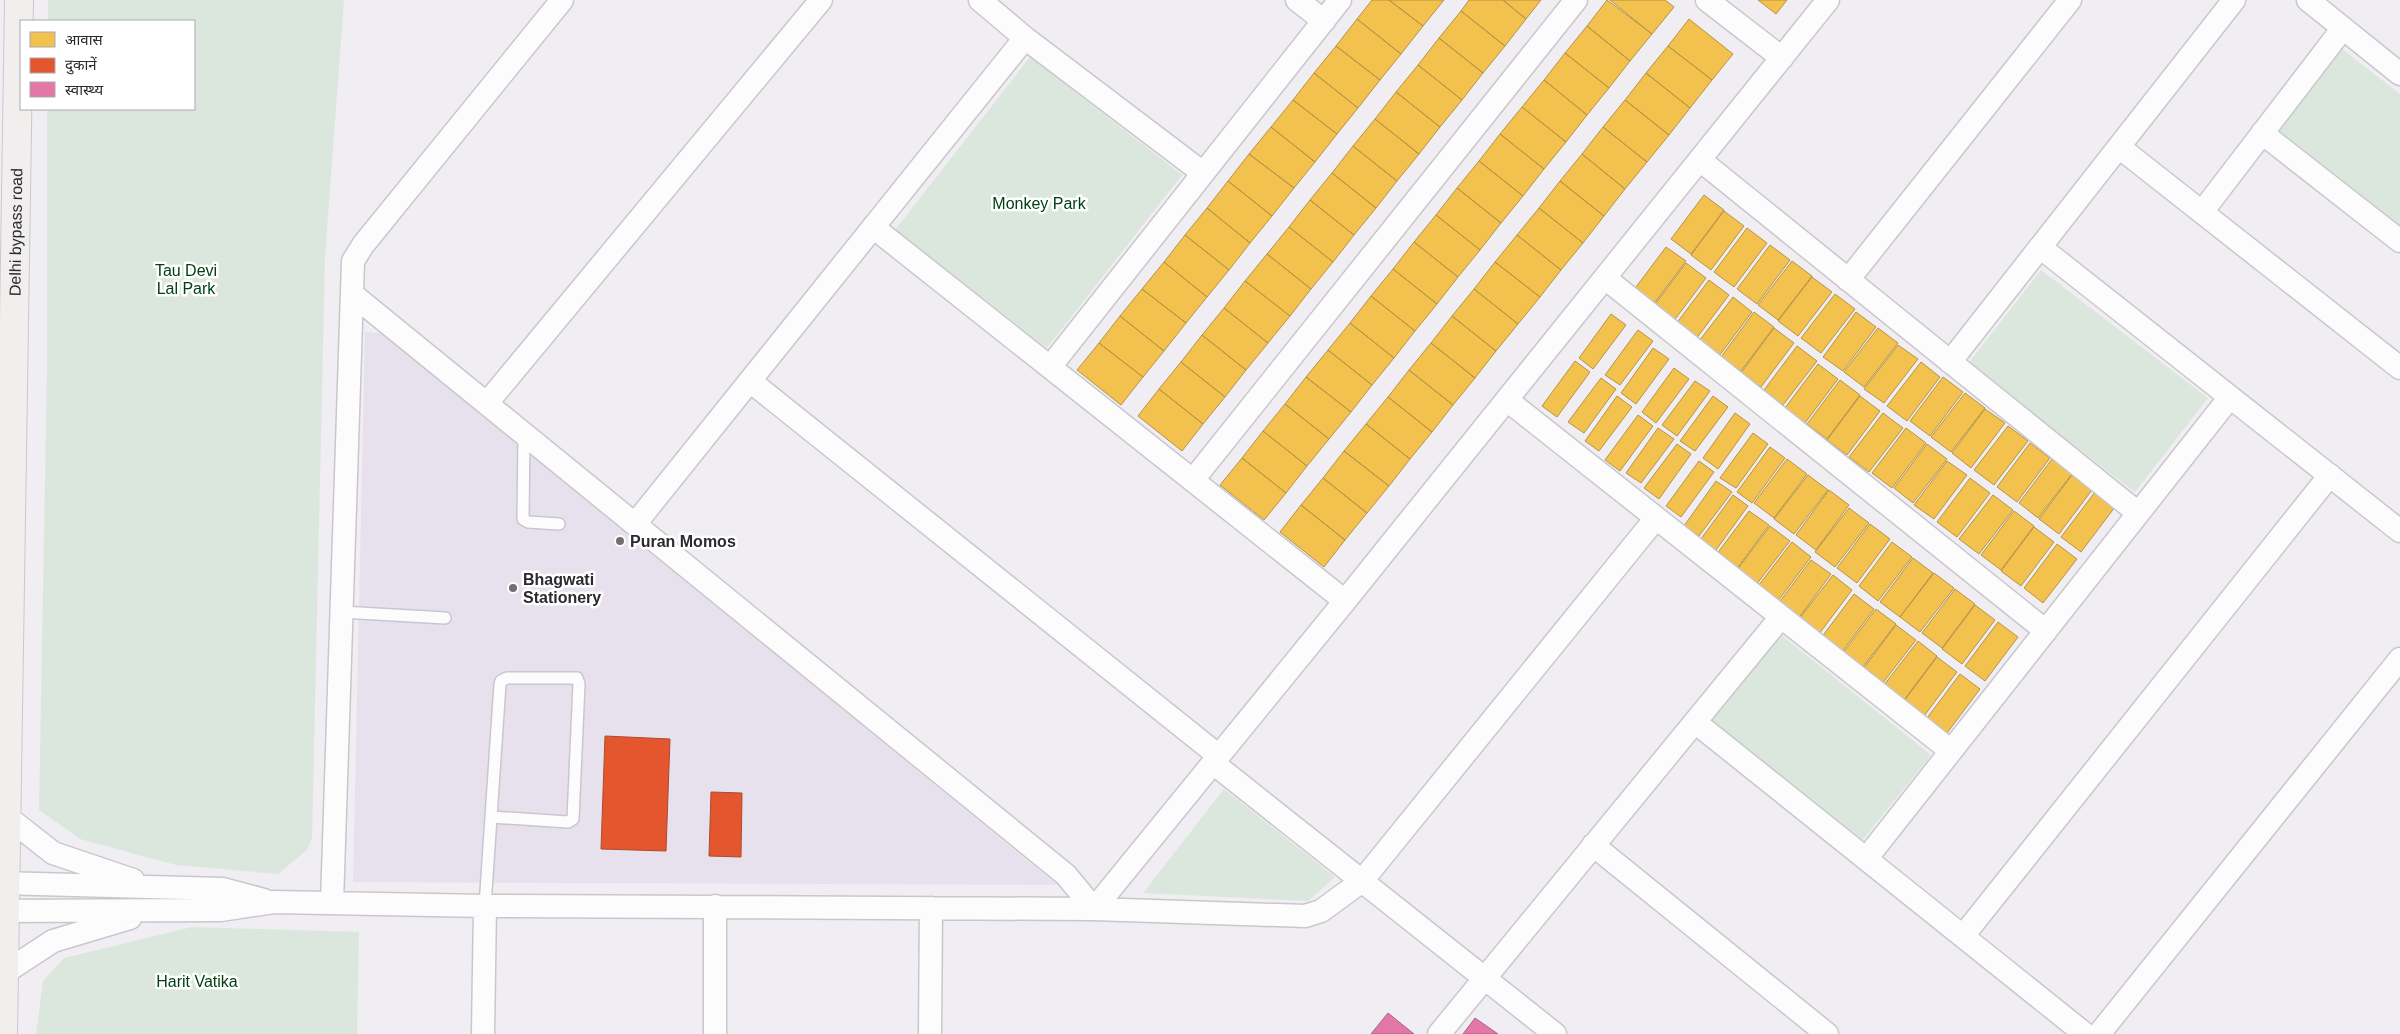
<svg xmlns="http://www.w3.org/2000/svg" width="2400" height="1034" font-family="Helvetica,'Noto Sans Devanagari',sans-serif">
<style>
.built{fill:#e6e1ed}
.green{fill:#dbe7dc}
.homes{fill:#f2c14e;stroke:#b69444}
.shops{fill:#e4572e;stroke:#ac4a2e}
.health{fill:#e377a8;stroke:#ac6083}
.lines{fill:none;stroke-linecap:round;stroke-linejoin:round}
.service-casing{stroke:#cac7cc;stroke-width:14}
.minor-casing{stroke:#cac7cc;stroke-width:25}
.secondary-casing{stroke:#cac7cc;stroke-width:30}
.service{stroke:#fdfcfd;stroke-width:11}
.minor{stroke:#fdfcfd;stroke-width:22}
.secondary{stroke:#f0efed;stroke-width:28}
.poi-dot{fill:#706e72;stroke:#fff;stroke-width:2}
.labels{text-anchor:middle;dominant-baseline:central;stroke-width:5;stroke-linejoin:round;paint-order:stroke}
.park-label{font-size:16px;fill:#034011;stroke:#fff}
.street-label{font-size:16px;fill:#2b2a2d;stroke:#fff}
.poi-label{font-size:16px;font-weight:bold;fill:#2b2a2d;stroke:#fff;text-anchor:start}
</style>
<rect width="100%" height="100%" fill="#f0edf3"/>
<path class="built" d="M 365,332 L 383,333 L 1057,885 L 353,882 Z"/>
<path class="green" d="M 48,0 L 344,0 L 325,257 L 312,838 L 307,850 L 278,874 L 176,865 L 80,839 L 39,810 L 47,371 L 47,109 L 194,109 L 194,21 L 48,21 Z
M 2342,49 L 2400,94 L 2400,226 L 2278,132 Z
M 1030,57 L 1182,175 L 1047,348 L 895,230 Z
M 2041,270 L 2208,398 L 2135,492 L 1968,364 Z
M 1780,634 L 1931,755 L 1860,843 L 1709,723 Z
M 1224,789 L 1335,877 L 1308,901 L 1143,893 Z
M 192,927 L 359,932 L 357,1034 L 36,1034 L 43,981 L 64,958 Z"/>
<path class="homes" d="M 1372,0 L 1389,0 L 1423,26 L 1401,54 L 1357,19 Z
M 1389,0 L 1444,0 L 1423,26 Z
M 1469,0 L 1503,0 L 1526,19 L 1505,46 L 1461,11 Z
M 1503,0 L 1541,0 L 1526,19 Z
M 1607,0 L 1652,34 L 1630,61 L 1587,26 Z
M 1610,0 L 1665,0 L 1674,7 L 1652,34 Z
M 1758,0 L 1787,0 L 1776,14 Z
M 1461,11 L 1505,46 L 1483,73 L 1439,38 Z
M 1357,19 L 1401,54 L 1380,80 L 1336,46 Z
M 1689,19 L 1733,54 L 1712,80 L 1668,46 Z
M 1587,26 L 1630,61 L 1609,88 L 1565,53 Z
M 1439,38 L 1483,73 L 1462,100 L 1418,65 Z
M 1336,46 L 1380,80 L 1358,108 L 1314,73 Z
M 1668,46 L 1712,80 L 1690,108 L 1646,73 Z
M 1565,53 L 1609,88 L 1587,115 L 1544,80 Z
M 1418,65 L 1462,100 L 1440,127 L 1396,92 Z
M 1314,73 L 1358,108 L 1337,134 L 1293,100 Z
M 1646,73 L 1690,108 L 1669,135 L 1625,100 Z
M 1544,80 L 1587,115 L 1566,142 L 1522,107 Z
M 1396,92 L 1440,127 L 1419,154 L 1375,119 Z
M 1293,100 L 1337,134 L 1315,162 L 1271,127 Z
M 1625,100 L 1669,135 L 1647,162 L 1603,127 Z
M 1522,107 L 1566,142 L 1544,169 L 1500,134 Z
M 1375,119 L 1419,154 L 1397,181 L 1353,146 Z
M 1271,127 L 1315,162 L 1294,188 L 1249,154 Z
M 1603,127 L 1647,162 L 1625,189 L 1582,154 Z
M 1500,134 L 1544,169 L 1523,196 L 1479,161 Z
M 1353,146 L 1397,181 L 1376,208 L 1332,173 Z
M 1249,154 L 1294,188 L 1272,216 L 1228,181 Z
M 1582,154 L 1625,189 L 1604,216 L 1560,181 Z
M 1479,161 L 1523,196 L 1501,223 L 1457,188 Z
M 1332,173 L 1376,208 L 1354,235 L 1310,200 Z
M 1228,181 L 1272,216 L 1250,243 L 1207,208 Z
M 1560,181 L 1604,216 L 1583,243 L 1539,208 Z
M 1457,188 L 1501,223 L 1480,250 L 1436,215 Z
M 1704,195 L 1724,210 L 1691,254 L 1671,239 Z
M 1310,200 L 1354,235 L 1333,262 L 1289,227 Z
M 1207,208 L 1250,243 L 1229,270 L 1185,235 Z
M 1539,208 L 1583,243 L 1561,270 L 1517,235 Z
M 1724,211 L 1744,226 L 1711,270 L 1691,255 Z
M 1436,215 L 1480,250 L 1458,277 L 1414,242 Z
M 1289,227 L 1333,262 L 1311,289 L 1267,254 Z
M 1747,228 L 1767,243 L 1734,287 L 1714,272 Z
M 1185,235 L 1229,270 L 1207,297 L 1164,262 Z
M 1517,235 L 1561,270 L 1540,297 L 1495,262 Z
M 1414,242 L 1458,277 L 1437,304 L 1393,269 Z
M 1770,245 L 1790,260 L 1757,304 L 1737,289 Z
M 1666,247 L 1686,261 L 1653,305 L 1633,291 Z
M 1267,254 L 1311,289 L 1290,316 L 1245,281 Z
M 1792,261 L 1812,276 L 1778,320 L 1758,305 Z
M 1164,262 L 1207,297 L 1186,323 L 1142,289 Z
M 1495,262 L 1540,297 L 1518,324 L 1474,289 Z
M 1686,263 L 1706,278 L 1673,322 L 1653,307 Z
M 1393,269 L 1437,304 L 1415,331 L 1371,296 Z
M 1812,277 L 1832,292 L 1798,336 L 1778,321 Z
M 1709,280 L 1729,295 L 1696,339 L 1676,324 Z
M 1245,281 L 1290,316 L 1268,343 L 1224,308 Z
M 1142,289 L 1186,323 L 1164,351 L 1120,316 Z
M 1474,289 L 1518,324 L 1496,351 L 1452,316 Z
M 1835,294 L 1855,309 L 1821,353 L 1801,338 Z
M 1371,296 L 1415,331 L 1394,358 L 1350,323 Z
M 1733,297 L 1752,312 L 1719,356 L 1699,341 Z
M 1224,308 L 1268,343 L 1246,370 L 1202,335 Z
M 1754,312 L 1774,327 L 1741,371 L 1721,357 Z
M 1856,312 L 1876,327 L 1843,371 L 1823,357 Z
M 1611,314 L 1626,325 L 1593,369 L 1579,358 Z
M 1120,316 L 1164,351 L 1143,377 L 1099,343 Z
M 1452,316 L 1496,351 L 1475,378 L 1431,343 Z
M 1350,323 L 1394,358 L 1372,385 L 1328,350 Z
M 1774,328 L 1794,343 L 1761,387 L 1741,373 Z
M 1878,328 L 1898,343 L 1864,387 L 1844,372 Z
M 1638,330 L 1653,341 L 1620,385 L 1605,375 Z
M 1202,335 L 1246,370 L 1225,397 L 1181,362 Z
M 1099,343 L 1143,377 L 1121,405 L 1077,370 Z
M 1431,343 L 1475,378 L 1453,405 L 1409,370 Z
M 1898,345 L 1918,359 L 1884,403 L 1864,389 Z
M 1797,346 L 1817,361 L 1783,405 L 1764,390 Z
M 1653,348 L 1669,359 L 1636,404 L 1621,393 Z
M 1328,350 L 1372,385 L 1351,412 L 1306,377 Z
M 1575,361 L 1590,372 L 1557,417 L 1542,406 Z
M 1181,362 L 1225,397 L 1203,424 L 1159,389 Z
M 1921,362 L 1940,377 L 1907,421 L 1887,406 Z
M 1818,364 L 1838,379 L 1805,423 L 1785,408 Z
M 1674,368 L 1689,379 L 1656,423 L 1642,412 Z
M 1409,370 L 1453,405 L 1432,432 L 1388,397 Z
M 1306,377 L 1351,412 L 1329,439 L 1285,404 Z
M 1943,377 L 1963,392 L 1930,436 L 1910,421 Z
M 1601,378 L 1616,389 L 1584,433 L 1568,422 Z
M 1840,380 L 1860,395 L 1827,439 L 1807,424 Z
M 1695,381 L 1710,391 L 1677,436 L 1662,425 Z
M 1159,389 L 1203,424 L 1182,451 L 1138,416 Z
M 1965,393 L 1985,408 L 1951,452 L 1931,437 Z
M 1617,396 L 1632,407 L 1599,451 L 1585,441 Z
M 1713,396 L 1728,407 L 1695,451 L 1680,441 Z
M 1860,396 L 1880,411 L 1847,455 L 1827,440 Z
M 1388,397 L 1432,432 L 1410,459 L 1366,424 Z
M 1285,404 L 1329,439 L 1307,466 L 1263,431 Z
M 1985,409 L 2005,423 L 1971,468 L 1952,453 Z
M 1735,413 L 1750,424 L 1718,469 L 1703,458 Z
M 1883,413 L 1903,428 L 1869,472 L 1849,457 Z
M 1638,415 L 1653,426 L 1620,471 L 1605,460 Z
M 1366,424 L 1410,459 L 1389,486 L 1344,451 Z
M 2008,426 L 2028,441 L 1994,485 L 1974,470 Z
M 1658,428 L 1674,439 L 1641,483 L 1626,473 Z
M 1906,428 L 1926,443 L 1892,488 L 1872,473 Z
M 1263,431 L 1307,466 L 1286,493 L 1242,458 Z
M 1753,433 L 1768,444 L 1736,488 L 1720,478 Z
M 2030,443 L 2050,458 L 2017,502 L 1997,487 Z
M 1677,444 L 1691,454 L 1659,499 L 1644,488 Z
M 1927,444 L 1947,459 L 1913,503 L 1894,488 Z
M 1770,447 L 1785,458 L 1752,503 L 1737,492 Z
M 1344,451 L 1389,486 L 1367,513 L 1323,478 Z
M 1242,458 L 1286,493 L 1264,520 L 1220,485 Z
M 1787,459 L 1807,474 L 1774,518 L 1754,503 Z
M 2052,459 L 2072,474 L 2038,518 L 2019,503 Z
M 1699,461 L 1714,472 L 1681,517 L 1666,506 Z
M 1947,461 L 1967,475 L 1934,519 L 1914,505 Z
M 1808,475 L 1828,490 L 1794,534 L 1774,519 Z
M 2072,475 L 2092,490 L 2059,534 L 2039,519 Z
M 1323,478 L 1367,513 L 1345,540 L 1301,505 Z
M 1970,478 L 1990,493 L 1957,537 L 1937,522 Z
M 1716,481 L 1732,492 L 1699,536 L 1684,526 Z
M 1829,490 L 1849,505 L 1816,550 L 1796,535 Z
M 2095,492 L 2115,507 L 2081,552 L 2061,537 Z
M 1733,495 L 1748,506 L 1716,550 L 1701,539 Z
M 1993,495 L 2013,510 L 1979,554 L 1959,539 Z
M 1301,505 L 1345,540 L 1324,567 L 1280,532 Z
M 1849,508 L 1869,523 L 1835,567 L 1815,552 Z
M 1749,511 L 1769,525 L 1736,570 L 1716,555 Z
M 2014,511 L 2034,526 L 2001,570 L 1981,555 Z
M 1870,524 L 1890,539 L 1857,583 L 1837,568 Z
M 1770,526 L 1790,541 L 1756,585 L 1737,570 Z
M 2034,527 L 2054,542 L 2021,586 L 2001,571 Z
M 1792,542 L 1811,557 L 1778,601 L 1758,586 Z
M 1892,542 L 1912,557 L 1878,601 L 1859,586 Z
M 2057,544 L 2077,559 L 2043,603 L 2024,588 Z
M 1913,558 L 1933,573 L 1900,617 L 1880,602 Z
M 1811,560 L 1831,574 L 1798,619 L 1778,604 Z
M 1934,573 L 1954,588 L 1920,632 L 1900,617 Z
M 1833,575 L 1852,590 L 1819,634 L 1799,619 Z
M 1955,589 L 1975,604 L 1942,648 L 1922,633 Z
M 1854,594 L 1874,609 L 1841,653 L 1821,638 Z
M 1975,605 L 1995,620 L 1962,664 L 1942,649 Z
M 1876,609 L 1896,624 L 1862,668 L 1842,654 Z
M 1998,622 L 2018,637 L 1985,681 L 1965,666 Z
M 1896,625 L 1916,640 L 1882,684 L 1863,669 Z
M 1918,641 L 1937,656 L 1904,700 L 1884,685 Z
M 1937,657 L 1957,672 L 1924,716 L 1904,701 Z
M 1960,674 L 1980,689 L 1947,733 L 1927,718 Z"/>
<path class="shops" d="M 605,736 L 670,739 L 666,851 L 601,849 Z
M 711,792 L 742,793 L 741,857 L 709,856 Z"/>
<path class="health" d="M 1388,1013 L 1414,1034 L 1371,1034 Z
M 1475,1018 L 1498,1034 L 1463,1034 Z"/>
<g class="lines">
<defs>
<path id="service" d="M 524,434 L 523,519 L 528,522 L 559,524
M 342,612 L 445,618
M 485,906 L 500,684 L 501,681 L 507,678 L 577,678 L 579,684 L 573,819 L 568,822 L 491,817"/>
<path id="minor" d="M 980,0 L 1025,38 L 1203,173
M 1297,0 L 1324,21
M 1707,0 L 1782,58
M 2308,0 L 2400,74
M 2262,133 L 2400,241
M 2119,147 L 2400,368
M 1700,160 L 2138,513
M 2202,212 L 2343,28
M 873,227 L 1345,601
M 2040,247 L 2400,531
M 1605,278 L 2046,631
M 1848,280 L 2070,0
M 352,294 L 1066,875 L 1094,909 L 1305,916 L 1321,911 L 1362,881 L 1656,518
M 1950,362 L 2234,0
M 1050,367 L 1340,0
M 750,381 L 1219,756
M 1507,400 L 1951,751
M 487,403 L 821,0
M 1193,480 L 1576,0
M 635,524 L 1025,38
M 1695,722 L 2085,1034
M 1213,763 L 1555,1034
M 6,816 L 53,853 L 133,880
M 1593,845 L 1827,1034
M 1866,859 L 2230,397
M 0,883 L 223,889 L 264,900
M 332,903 L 353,261 L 363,245 L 562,0
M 0,911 L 221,910 L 274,902 L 485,906 L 1094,909 L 1345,601 L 1828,0
M 1963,936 L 2330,475
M 4,973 L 53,941 L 130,918
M 483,1034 L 485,906
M 715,1034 L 715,906
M 930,1034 L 931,908
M 1439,1034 L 1781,617
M 2099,1034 L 2400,659"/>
<g id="secondary">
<path id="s1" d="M 3,1034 L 19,0"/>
</g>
</defs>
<use href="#service" class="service-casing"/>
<use href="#minor" class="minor-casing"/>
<use href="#secondary" class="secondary-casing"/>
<use href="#service" class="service"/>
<use href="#minor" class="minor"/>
<use href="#secondary" class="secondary"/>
</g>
<g class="poi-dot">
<circle cx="620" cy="541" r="5"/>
<circle cx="513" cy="588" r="5"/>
</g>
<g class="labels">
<g class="park-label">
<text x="1039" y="203">Monkey Park</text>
<text x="186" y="270">Tau Devi<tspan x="186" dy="18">Lal Park</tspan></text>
<text x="197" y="981">Harit Vatika</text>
</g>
<g class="street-label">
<text stroke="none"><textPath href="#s1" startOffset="802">Delhi bypass road</textPath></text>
</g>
<g class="poi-label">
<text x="630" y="541">Puran Momos</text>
<text x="523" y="579">Bhagwati<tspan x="523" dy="18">Stationery</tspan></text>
</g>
</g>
<rect x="20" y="20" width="175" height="90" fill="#ffffff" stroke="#aaaaab"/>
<rect x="30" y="32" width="25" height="15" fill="#f2c14e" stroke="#aaaaab"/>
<text x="65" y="45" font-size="15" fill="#2b2a2d">आवास</text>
<rect x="30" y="58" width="25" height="15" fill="#e4572e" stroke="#aaaaab"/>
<text x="65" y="70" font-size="15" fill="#2b2a2d">दुकानें</text>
<rect x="30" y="82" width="25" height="15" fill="#e377a8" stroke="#aaaaab"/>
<text x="65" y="95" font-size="15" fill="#2b2a2d">स्वास्थ्य</text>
</svg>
